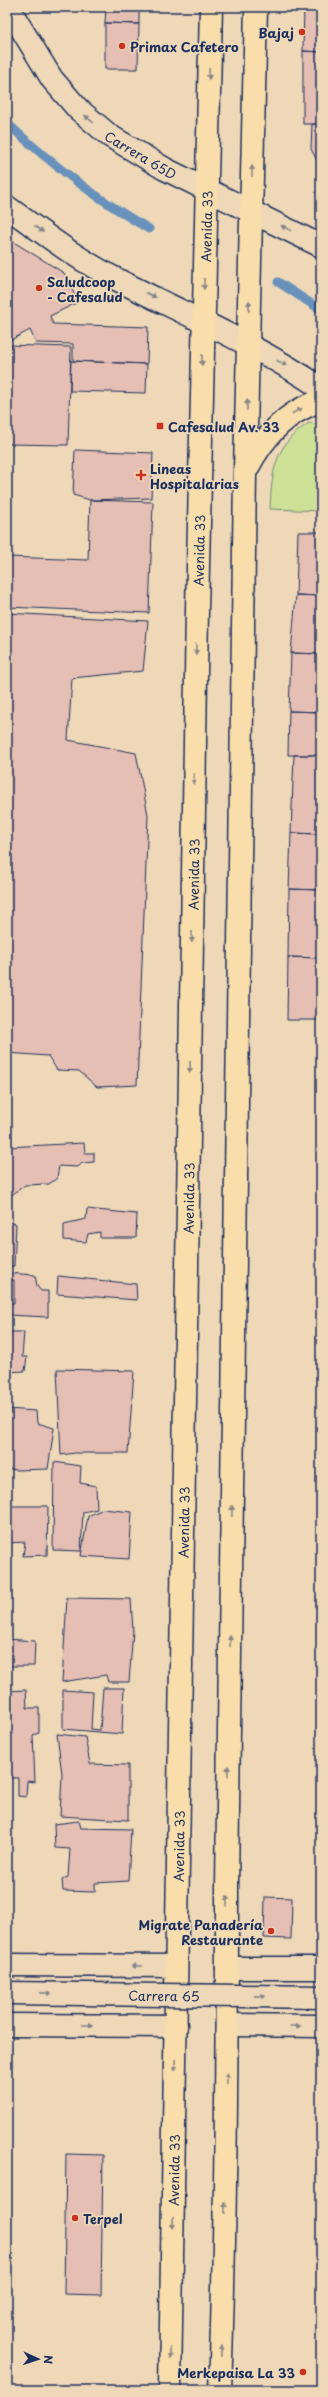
<svg xmlns="http://www.w3.org/2000/svg" width="328" height="2397" font-family="'Playpen Sans',sans-serif">
<style>
.green{fill:#cce196;stroke:#74887a}
.lines{fill:none;stroke-linecap:round;stroke-linejoin:round}
.stream{stroke:#6791bb;stroke-width:9}
.building{fill:#e6bfb4;stroke:#1b2f5e}
.secondary-casing{stroke:#1b2f5e;stroke-width:25}
.primary-casing{stroke:#1b2f5e;stroke-width:25}
.secondary{stroke:#eed8b7;stroke-width:22}
.primary{stroke:#f9deab;stroke-width:22}
.secondary-bridge-casing{stroke:#1b2f5e;stroke-width:25;stroke-linecap:butt}
.secondary-bridge{stroke:#eed8b7;stroke-width:22}
.oneway{fill:#8a8684}
.oneway2{fill:#84848a}
.poi-dot{fill:#c8321e;stroke:#eed8b7;stroke-width:1.5}
.labels{text-anchor:middle;dominant-baseline:central;stroke-width:3.5;stroke-linejoin:round;paint-order:stroke}
.poi-label{font-size:13px;font-weight:bold;fill:#1b2f5e;stroke:#eed8b7;text-anchor:start}
.street-label{font-size:13px;fill:#1b2f5e;stroke:#eed8b7}
</style>
<rect width="100%" height="100%" fill="#eed8b7"/>
<filter id="ink" filterUnits="userSpaceOnUse"><feTurbulence type="fractalNoise" baseFrequency=".025" numOctaves="2"/><feDisplacementMap in="SourceGraphic" scale="8" xChannelSelector="R" yChannelSelector="G"/><feConvolveMatrix kernelMatrix="1 2 1 2 8 2 1 2 1" color-interpolation-filters="sRGB"/></filter>
<g filter="url(#ink)">
<path class="green" d="M 309,423 L 321,424 L 321,511 L 270,509 C 272,471 274,445 309,423 Z"/>
<g class="lines">
<path class="stream" d="M 7,123 C 52,165 95,198 149,229
M 278,282 L 321,310"/>
</g>
<path class="building" d="M 106,7 L 139,7 L 139,24 L 105,23 Z
M 304,7 L 321,7 L 321,52 L 303,51 Z
M 105,23 L 139,24 L 138,69 L 105,69 Z
M 303,51 L 321,52 L 321,124 L 303,124 Z
M 312,124 L 321,124 L 321,168 L 311,149 Z
M 7,238 L 64,273 L 78,302 L 50,316 L 53,324 L 148,327 L 147,364 L 73,361 L 73,344 L 36,343 L 30,330 L 9,341 L 7,338 Z
M 7,345 L 71,347 L 68,445 L 7,444 Z
M 71,361 L 147,364 L 146,393 L 70,391 Z
M 75,450 L 153,453 L 151,498 L 90,500 L 73,495 Z
M 90,500 L 153,502 L 149,613 L 7,607 L 7,557 L 88,560 Z
M 298,532 L 321,532 L 321,596 L 296,595 Z
M 296,595 L 321,596 L 321,654 L 291,653 Z
M 7,613 L 148,621 L 143,671 L 72,678 L 68,740 L 136,753 L 148,815 L 137,1085 L 97,1087 L 79,1071 L 57,1070 L 48,1056 L 7,1053 Z
M 291,653 L 321,654 L 321,712 L 289,711 Z
M 289,711 L 321,712 L 321,755 L 288,755 Z
M 294,755 L 321,755 L 321,834 L 291,833 Z
M 291,833 L 321,834 L 321,890 L 289,889 Z
M 289,889 L 321,890 L 321,958 L 288,957 Z
M 288,957 L 321,958 L 321,1020 L 287,1020 Z
M 84,1143 L 85,1153 L 94,1153 L 94,1162 L 82,1163 L 78,1167 L 59,1166 L 57,1178 L 49,1184 L 25,1185 L 9,1197 L 8,1222 L 16,1224 L 14,1266 L 7,1266 L 7,1147 Z
M 87,1209 L 137,1214 L 136,1238 L 100,1238 L 100,1232 L 88,1234 L 86,1242 L 64,1240 L 64,1224 L 86,1219 Z
M 7,1273 L 35,1275 L 37,1286 L 41,1291 L 48,1291 L 48,1317 L 7,1315 L 7,1303 L 14,1303 L 14,1280 L 7,1280 Z
M 58,1276 L 136,1284 L 137,1300 L 57,1294 Z
M 7,1332 L 24,1332 L 22,1357 L 27,1357 L 25,1371 L 7,1372 Z
M 57,1369 L 134,1371 L 128,1453 L 75,1453 L 61,1455 Z
M 7,1409 L 36,1411 L 37,1423 L 54,1428 L 48,1469 L 18,1470 L 7,1469 Z
M 54,1462 L 81,1466 L 80,1483 L 96,1486 L 97,1509 L 83,1512 L 81,1551 L 53,1550 Z
M 7,1506 L 48,1506 L 47,1555 L 23,1556 L 25,1542 L 7,1543 Z
M 103,1509 L 132,1512 L 129,1559 L 81,1556 L 88,1516 Z
M 67,1598 L 131,1599 L 133,1631 L 129,1682 L 108,1682 L 106,1675 L 62,1682 Z
M 7,1639 L 35,1641 L 34,1666 L 7,1666 Z
M 103,1688 L 124,1688 L 122,1734 L 63,1729 L 63,1690 L 93,1692 L 91,1729 L 100,1730 Z
M 26,1690 L 27,1708 L 39,1708 L 39,1733 L 33,1735 L 35,1782 L 27,1781 L 26,1797 L 18,1796 L 18,1778 L 7,1778 L 7,1691 Z
M 57,1734 L 85,1737 L 90,1764 L 128,1765 L 128,1820 L 60,1816 L 62,1774 Z
M 79,1821 L 81,1828 L 131,1829 L 128,1881 L 95,1883 L 95,1892 L 63,1891 L 62,1879 L 68,1877 L 70,1849 L 55,1848 L 54,1824 Z
M 265,1897 L 292,1898 L 291,1939 L 264,1938 Z
M 66,2154 L 103,2155 L 101,2295 L 64,2294 Z"/>
<g class="lines">
<defs>
<g id="secondary">
<path id="s1" d="M 8,7 L 52,79 L 78,109 L 110,136 L 165,169 L 321,246"/>
<path d="M 7,207 C 42,232 78,260 116,279 C 185,314 257,345 321,388"/>
<path d="M 7,1965 L 176,1966"/>
<path d="M 227,1968 L 321,1968"/>
<path d="M 7,2025 L 176,2026"/>
<path d="M 228,2025 L 321,2026"/>
</g>
<g id="primary">
<path d="M 247,469 C 263,438 286,411 321,401"/>
<path id="s2" d="M 170,2390 L 197,610 L 211,7"/>
<path d="M 220,2390 C 226,2222 227,2055 227,1887 L 245,472 L 256,7"/>
</g>
</defs>
<use href="#secondary" class="secondary-casing"/>
<use href="#primary" class="primary-casing"/>
<use href="#secondary" class="secondary"/>
<use href="#primary" class="primary"/>
<defs>
<g id="secondary-bridge">
<path id="s3" d="M 7,1993 L 321,1997"/>
</g>
</defs>
<use href="#secondary-bridge" class="secondary-bridge-casing"/>
<use href="#secondary-bridge" class="secondary-bridge"/>
</g>
<defs><path id="oneway-solid" d="M-6-.8H1V-3.2L6.5 0L1 3.2V.8H-6Z"/></defs>
<g class="oneway">
<use href="#oneway-solid" transform="translate(209 74) rotate(92)"/>
<use href="#oneway-solid" transform="translate(252 171) rotate(-89)"/>
<use href="#oneway-solid" transform="translate(204 284) rotate(91)"/>
<use href="#oneway-solid" transform="translate(249 306) rotate(-89)"/>
<use href="#oneway-solid" transform="translate(202 360) rotate(91)"/>
<use href="#oneway-solid" transform="translate(247 405) rotate(-89)"/>
<use href="#oneway-solid" transform="translate(297 411) rotate(-28)"/>
<use href="#oneway-solid" transform="translate(196 649) rotate(91)"/>
<use href="#oneway-solid" transform="translate(194 779) rotate(91)"/>
<use href="#oneway-solid" transform="translate(192 937) rotate(91)"/>
<use href="#oneway-solid" transform="translate(190 1067) rotate(91)"/>
<use href="#oneway-solid" transform="translate(232 1511) rotate(-89)"/>
<use href="#oneway-solid" transform="translate(230 1641) rotate(-89)"/>
<use href="#oneway-solid" transform="translate(228 1771) rotate(-89)"/>
<use href="#oneway-solid" transform="translate(227 1901) rotate(-90)"/>
<use href="#oneway-solid" transform="translate(175 2065) rotate(91)"/>
<use href="#oneway-solid" transform="translate(227 2078) rotate(-89)"/>
<use href="#oneway-solid" transform="translate(225 2208) rotate(-89)"/>
<use href="#oneway-solid" transform="translate(173 2223) rotate(91)"/>
<use href="#oneway-solid" transform="translate(221 2351) rotate(-88)"/>
<use href="#oneway-solid" transform="translate(170 2353) rotate(91)"/>
</g>
<g class="oneway2">
<use href="#oneway-solid" transform="translate(89 119) rotate(-140)"/>
<use href="#oneway-solid" transform="translate(286 228) rotate(-153)"/>
<use href="#oneway-solid" transform="translate(39 229) rotate(35)"/>
<use href="#oneway-solid" transform="translate(151 295) rotate(24)"/>
<use href="#oneway-solid" transform="translate(282 363) rotate(27)"/>
<use href="#oneway-solid" transform="translate(137 1966) rotate(-180)"/>
<use href="#oneway-solid" transform="translate(46 1993) rotate(1)"/>
<use href="#oneway-solid" transform="translate(260 1996) rotate(1)"/>
<use href="#oneway-solid" transform="translate(88 2025)"/>
<use href="#oneway-solid" transform="translate(295 2026)"/>
</g>
</g>
<g class="poi-dot">
<circle cx="302" cy="32" r="4"/>
<circle cx="122" cy="46" r="4"/>
<circle cx="39" cy="288" r="4"/>
<rect x="156" y="422" width="8" height="8" rx="2"/>
<path d="M139 469h4v4h4v4h-4v4h-4v-4h-4v-4h4z"/>
<circle cx="271" cy="1931" r="4"/>
<circle cx="75" cy="2218" r="4"/>
<circle cx="303" cy="2372" r="4"/>
</g>
<g class="labels">
<g class="poi-label">
<text x="294" y="32" text-anchor="end">Bajaj</text>
<text x="130" y="46">Primax Cafetero</text>
<text x="47" y="281">Saludcoop<tspan x="47" dy="15">- Cafesalud</tspan></text>
<text x="168" y="426">Cafesalud Av. 33</text>
<text x="150" y="468">Lineas<tspan x="150" dy="15">Hospitalarias</tspan></text>
<text x="263" y="1924" text-anchor="end">Migrate Panadería<tspan x="263" dy="15">Restaurante</tspan></text>
<text x="83" y="2218">Terpel</text>
<text x="295" y="2372" text-anchor="end">Merkepaisa La 33</text>
</g>
<g class="street-label">
<text stroke="none"><textPath href="#s1" startOffset="202">Carrera 65D</textPath></text>
<text stroke="none"><textPath href="#s2" startOffset="2164">Avenida 33</textPath></text>
<text stroke="none"><textPath href="#s2" startOffset="1840">Avenida 33</textPath></text>
<text stroke="none"><textPath href="#s2" startOffset="1516">Avenida 33</textPath></text>
<text stroke="none"><textPath href="#s2" startOffset="1192">Avenida 33</textPath></text>
<text stroke="none"><textPath href="#s2" startOffset="868">Avenida 33</textPath></text>
<text stroke="none"><textPath href="#s2" startOffset="544">Avenida 33</textPath></text>
<text stroke="none"><textPath href="#s3" startOffset="157">Carrera 65</textPath></text>
<text stroke="none"><textPath href="#s2" startOffset="220">Avenida 33</textPath></text>
</g>
</g>
<rect width="328" height="2397" fill="none" stroke="#eed8b7" stroke-width="24"/>
<rect x="12" y="12" width="304" height="2373" fill="none" stroke="#1b2f5e" stroke-width="1.5" filter="url(#ink)"/>
<g transform="translate(38 2359) rotate(93)" stroke="#eed8b7" stroke-width="3" paint-order="stroke">
<path d="M0-3L7 15L0 10L-7 15Z" fill="#1b2f5e"/>
<text y="-6" font-size="11" font-weight="bold" text-anchor="middle" fill="#1b2f5e">N</text>
</g>
</svg>
